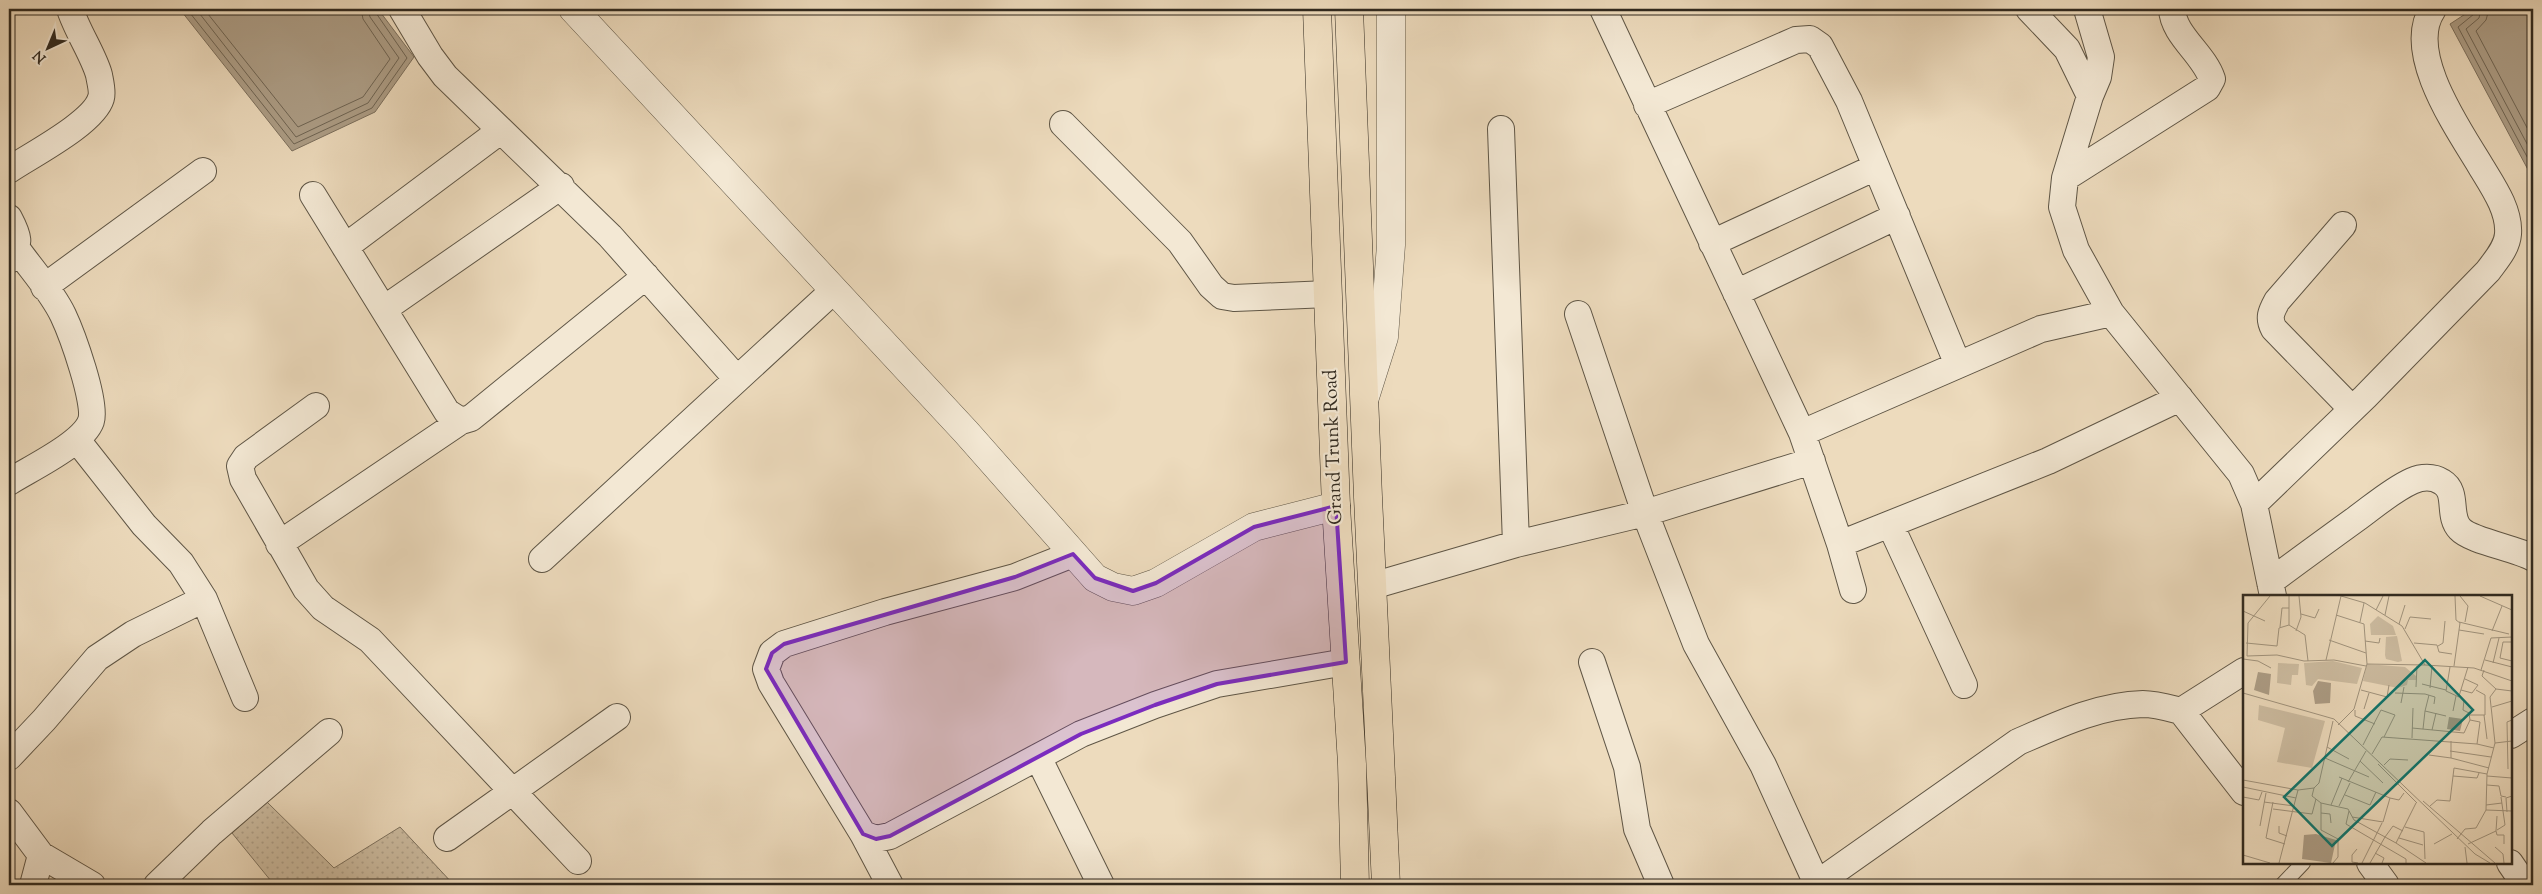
<svg xmlns="http://www.w3.org/2000/svg" width="2542" height="894" font-family="'Sorts Mill Goudy',serif">
<style>
.park{fill:url(#park-dots);stroke:#7e7360}
.water{fill:#ad9e87;stroke:#7b6f5d}
.lines{fill:none;stroke-linecap:round;stroke-linejoin:round}
.shore{stroke:#6e6453;stroke-width:1}
.service-casing{stroke:#5f5646;stroke-width:16}
.minor-casing{stroke:#5f5646;stroke-width:28}
.tertiary-casing{stroke:#5f5646;stroke-width:29}
.trunk-casing{stroke:#30291f;stroke-width:29}
.service{stroke:#f3e8d4;stroke-width:14}
.minor{stroke:#f3e8d4;stroke-width:26}
.tertiary{stroke:#f3e8d4;stroke-width:28}
.trunk{stroke:#eddbbd;stroke-width:28}
.marked{fill:#7b2cbf;fill-opacity:0.2;stroke:#7b2cbf;stroke-width:4;stroke-linejoin:round}
.labels{text-anchor:middle;dominant-baseline:central;stroke-width:4.5;stroke-linejoin:round;paint-order:stroke}
.street-label{font-size:19px;fill:#30291f;stroke:#f3e8d4}
.inset-road{fill:none;stroke:#a1947e;stroke-width:1}
.view{fill:#0f766e;fill-opacity:0.15;stroke:#0f766e;stroke-width:2.5}
.inset-edge{fill:none;stroke:#30291f;stroke-width:2.5}
</style>
<defs>
<pattern id="park-dots" width="8" height="8" patternUnits="userSpaceOnUse" patternTransform="scale(1.25)"><rect width="8" height="8" fill="#cdbda2"/><path d="M2 2h.1M6 6h.1" fill="none" stroke="#b0a28b" stroke-width="1.8" stroke-linecap="round"/></pattern>
</defs>
<rect width="100%" height="100%" fill="#eddbbd"/>
<filter id="stains"><feTurbulence type="fractalNoise" baseFrequency=".004" numOctaves="4"/><feColorMatrix values="0 0 0 0 .2 0 0 0 0 .09 0 0 0 0 .02 0 0 0 .5 -.17"/></filter>
<radialGradient id="worn" r=".72"><stop offset=".6" stop-color="#630" stop-opacity="0"/><stop offset="1" stop-color="#630" stop-opacity=".3"/></radialGradient>
<path class="park" d="M 267,802 L 334,868 L 400,827 L 454,885 L 271,885 L 271,881 L 232,833 Z"/>
<path class="water" d="M 187,9 L 378,9 L 414,57 L 375,112 L 292,151 L 182,12 Z
M 2473,9 L 2533,9 L 2533,179 L 2450,24 Z"/>
<g class="lines">
<path class="shore" d="M 189,9 L 190,13 L 294,144 L 372,108 L 407,58 L 376,13 L 375,9
M 196,9 L 296,137 L 368,103 L 399,58 L 370,17 L 368,9
M 204,9 L 298,127 L 363,97 L 390,59 L 363,19 L 361,9
M 2475,9 L 2474,14 L 2458,27 L 2533,168
M 2481,9 L 2479,18 L 2466,29 L 2533,155
M 2489,9 L 2486,20 L 2476,31 L 2533,139"/>
<defs>
<path id="service" d="M 2282,885 L 2303,863"/>
<path id="minor" d="M 402,9 L 430,56 L 445,76 L 610,236 L 737,379
M 1603,9 L 1802,433 L 1840,544 L 1853,590
M 2029,9 L 2067,49 L 2090,96
M 2087,9 L 2101,57 L 2098,77 L 2090,96 L 2065,178 L 2062,207 L 2076,250 L 2111,313 L 2241,474 L 2254,504 L 2273,596
M 1647,105 L 1796,40 L 1810,39 L 1820,46 L 1849,101 L 1958,365
M 1063,124 L 1180,242 L 1211,286 L 1222,296 L 1234,298 L 1328,294
M 1501,129 L 1516,544
M 9,170 C 31,155 94,123 101,98 C 103,92 100,81 99,75 C 94,56 77,31 70,9
M 2065,178 L 2207,88 L 2212,79 C 2204,54 2173,35 2172,9
M 313,195 L 447,412 L 461,421 L 471,418 L 646,276
M 9,218 C 18,235 22,244 9,260
M 2343,225 L 2277,301 C 2271,312 2268,318 2274,329 L 2352,409
M 1712,243 L 1876,167
M 345,247 L 500,131
M 44,287 L 203,171
M 1736,293 L 1897,216
M 384,309 L 561,186
M 1578,314 L 1645,513 L 1696,644 L 1763,765 L 1817,884
M 316,406 L 246,457 L 240,466 L 243,479 L 306,589 L 323,608 L 370,640 L 578,861
M 1802,433 L 2041,329 L 2111,313
M 77,440 L 144,525 L 181,563 L 204,599 L 245,698
M 9,482 C 29,469 83,444 91,421 C 97,403 72,334 63,315 C 52,292 32,270 17,249
M 2254,504 L 2365,397 L 2488,271 C 2496,260 2507,248 2508,234 C 2510,210 2492,185 2480,165 C 2457,127 2404,51 2433,9
M 1890,524 L 1964,685
M 279,544 L 461,421
M 1840,544 L 2048,461 L 2180,398
M 1073,554 L 1015,577 L 885,612 L 784,644 L 772,653 L 766,669 L 771,683 L 863,834 L 876,839 L 890,836 L 1081,734 L 1155,705 L 1217,684 L 1346,662
M 542,559 L 833,291
M 2270,582 C 2298,561 2327,540 2356,519 C 2374,506 2392,490 2412,481 C 2421,477 2433,476 2442,482 C 2459,492 2447,516 2460,529 C 2471,541 2515,548 2533,558
M 1372,586 L 1516,544 L 1645,513 L 1812,461
M 1592,662 L 1627,767 L 1637,829 L 1661,885
M 2181,711 L 2244,671
M 2511,735 L 2533,721
M 9,757 L 44,720 L 97,658 L 133,634 L 204,599
M 1038,757 L 1101,885
M 9,812 L 41,855 L 33,885
M 863,834 L 890,885
M 447,838 L 617,717
M 41,855 L 92,885
M 2370,863 L 2386,885
M 2510,863 L 2525,885
M 157,885 L 212,832 L 329,732
M 1815,885 L 2018,742 C 2057,725 2099,705 2143,704 C 2155,704 2169,708 2181,711 L 2244,792"/>
<path id="tertiary" d="M 573,9 L 966,432 L 1095,578 L 1113,587 L 1133,591 L 1156,583 L 1254,527 L 1336,506
M 1365,397 L 1384,337 L 1391,245 L 1391,9"/>
<path id="trunk" d="M 1317,9 L 1336,506 L 1352,764 L 1355,885
M 1349,9 L 1368,497 L 1386,885"/>
</defs>
<use href="#service" class="service-casing"/>
<use href="#minor" class="minor-casing"/>
<use href="#tertiary" class="tertiary-casing"/>
<use href="#trunk" class="trunk-casing"/>
<use href="#service" class="service"/>
<use href="#minor" class="minor"/>
<use href="#tertiary" class="tertiary"/>
<use href="#trunk" class="trunk"/>
</g>
<path class="marked" d="M 1336,506 L 1346,662 L 1217,684 L 1155,705 L 1081,734 L 890,836 L 876,839 L 863,834 L 766,669 L 772,653 L 784,644 L 1015,577 L 1073,554 L 1095,578 L 1133,591 L 1156,583 L 1254,527 Z"/>
<g class="labels">
<g class="street-label">
<text transform="translate(1334 447) rotate(-92)">Grand Trunk Road</text>
</g>
</g>
<g transform="translate(2243 595)">
<rect width="269" height="269" fill="#eddbbd"/>
<path d="M 135,21 L 150,31 L 153,40 L 128,40 L 127,29 Z" fill="#cdbda2"/>
<path d="M 16,110 L 82,126 L 69,173 L 34,167 L 42,133 L 15,125 Z" fill="#cdbda2"/>
<path d="M 154,41 L 159,66 L 155,67 L 143,64 L 142,60 L 143,42 ZM 90,66 L 119,73 L 114,89 L 75,84 L 69,91 L 63,90 L 61,68 ZM 35,68 L 56,69 L 55,80 L 49,80 L 48,90 L 34,88 ZM 124,69 L 162,72 L 173,81 L 173,85 L 165,85 L 164,90 L 155,93 L 120,86 Z" fill="#cdbda2"/>
<path d="M 15,77 L 28,79 L 26,100 L 11,95 ZM 75,86 L 88,88 L 87,108 L 72,109 L 70,96 ZM 206,122 L 220,124 L 217,136 L 204,134 ZM 73,239 L 93,245 L 88,268 L 59,264 L 61,240 Z" fill="#ad9e87"/>
<path class="inset-road" d="M 27,1 L 5,28 L 4,61 L 34,60 L 61,66 L 91,65 L 123,71M 46,1 L 46,30 L 62,40 L 65,66M 217,1 L 225,11 L 222,27M 237,1 L 269,15M 133,15 L 140,1M 0,16 L 22,26M 58,19 L 72,23 L 76,14M 93,20 L 121,29 L 124,69M 142,20 L 146,1M 117,27 L 121,8M 216,27 L 266,39M 156,29 L 162,10M 37,32 L 39,13 L 46,13M 162,34 L 167,22 L 188,24M 216,35 L 241,39M 53,36 L 58,22 L 56,1M 249,36 L 259,11M 86,45 L 123,58M 122,46 L 136,48 L 137,43M 269,47 L 260,47 L 257,63 L 269,66M 3,48 L 34,51 L 36,33 L 46,30M 171,48 L 194,50 L 196,57 L 209,59M 195,51 L 200,48 L 202,26M 0,64 L 15,66 L 28,73M 83,65 L 98,1 L 122,8 L 159,31 L 182,70 L 231,73 L 269,86M 242,65 L 269,72M 250,68 L 256,43M 211,71 L 217,28 L 213,25 L 212,1M 207,72 L 203,96 L 216,102M 225,72 L 216,101 L 221,105 L 220,115 L 226,118 L 227,125 L 237,127 L 234,149M 238,75 L 248,43 L 269,42M 241,75 L 239,81 L 253,94 L 269,96M 179,89 L 203,95M 173,92 L 174,71M 187,93 L 189,71M 118,95 L 144,102 L 146,90M 218,95 L 229,98 L 235,90 L 222,84M 0,98 L 91,124 L 232,259 L 247,268M 152,98 L 182,99 L 192,102 L 191,109M 158,108 L 161,92M 249,112 L 269,106M 121,114 L 126,98M 112,115 L 112,121 L 132,129M 182,116 L 186,100M 210,116 L 213,101M 227,120 L 242,120 L 242,100 L 233,95M 241,120 L 244,144M 95,130 L 111,114 L 124,69 L 182,70M 169,133 L 221,138 L 227,125M 180,134 L 182,116 L 203,121M 189,135 L 193,118M 169,143 L 170,113M 208,146 L 208,163 L 246,173M 252,148 L 269,146M 120,150 L 138,115 L 152,120 L 141,142M 84,152 L 106,164M 207,156 L 248,162M 129,159 L 139,142 L 234,149 L 251,153M 186,160 L 208,163M 82,163 L 126,182M 117,166 L 140,188M 135,169 L 174,208M 141,170 L 147,164 L 165,165M 265,174 L 264,127 L 269,125M 210,181 L 234,183 L 236,178M 244,181 L 269,183M 96,182 L 147,203 L 140,227 L 109,222M 0,185 L 55,195M 105,187 L 123,156M 244,190 L 256,191 L 258,201 L 263,202M 0,192 L 53,203M 71,193 L 69,201 L 78,208 L 105,214 L 111,225 L 153,248M 102,200 L 127,210 L 133,197M 0,202 L 16,205 L 19,197M 147,203 L 156,205 L 161,198M 180,206 L 252,268M 21,207 L 51,211M 30,207 L 23,243 L 42,249M 78,208 L 78,235 L 95,244 L 95,262 L 90,268M 173,208 L 153,248 L 183,268M 88,210 L 99,183M 243,210 L 259,208M 96,211 L 107,188M 187,211 L 194,205 L 207,206 L 211,173 L 244,179M 30,214 L 69,219 L 73,204M 243,215 L 269,216M 106,216 L 103,229 L 163,264 L 163,268M 264,217 L 263,203 L 269,201M 78,218 L 87,219 L 88,228M 17,231 L 23,198M 36,231 L 36,238 L 44,241M 162,232 L 181,237 L 182,264M 254,235 L 262,230 L 258,202M 253,236 L 254,240 L 261,240 L 261,249M 142,242 L 150,231 L 160,236M 156,243 L 180,250M 214,244 L 222,234 L 233,233 L 243,215 L 244,179 L 252,148 L 247,102 L 253,94M 191,249 L 209,239M 225,249 L 253,236 L 254,221M 222,252 L 224,268M 252,252 L 260,259 L 261,268M 114,254 L 109,260 L 109,267 L 115,268M 132,258 L 141,263 L 139,268M 0,260 L 27,268M 36,268 L 55,195 L 71,193 L 76,188 L 90,126M 119,268 L 139,228M 127,268 L 142,242"/>
<path class="view" d="M 182,65 L 230,115 L 89,251 L 41,202 Z"/>
<rect width="269" height="269" class="inset-edge"/>
</g>
<rect width="2542" height="894" fill="none" stroke="#eddbbd" stroke-width="30"/>
<rect x="10" y="10" width="2522" height="874" fill="none" stroke="#30291f" stroke-width="2.5"/>
<rect x="15" y="15" width="2512" height="864" fill="none" stroke="#30291f"/>
<g transform="translate(48 48) rotate(224)" stroke="#f3e8d4" stroke-width="4" paint-order="stroke">
<path d="M0-4L9 19L0 12L-9 19Z" fill="#30291f"/>
<text y="-8" font-size="14" font-weight="bold" text-anchor="middle" fill="#30291f">N</text>
</g>
<rect width="100%" height="100%" filter="url(#stains)"/>
<rect width="100%" height="100%" fill="url(#worn)"/>
</svg>
